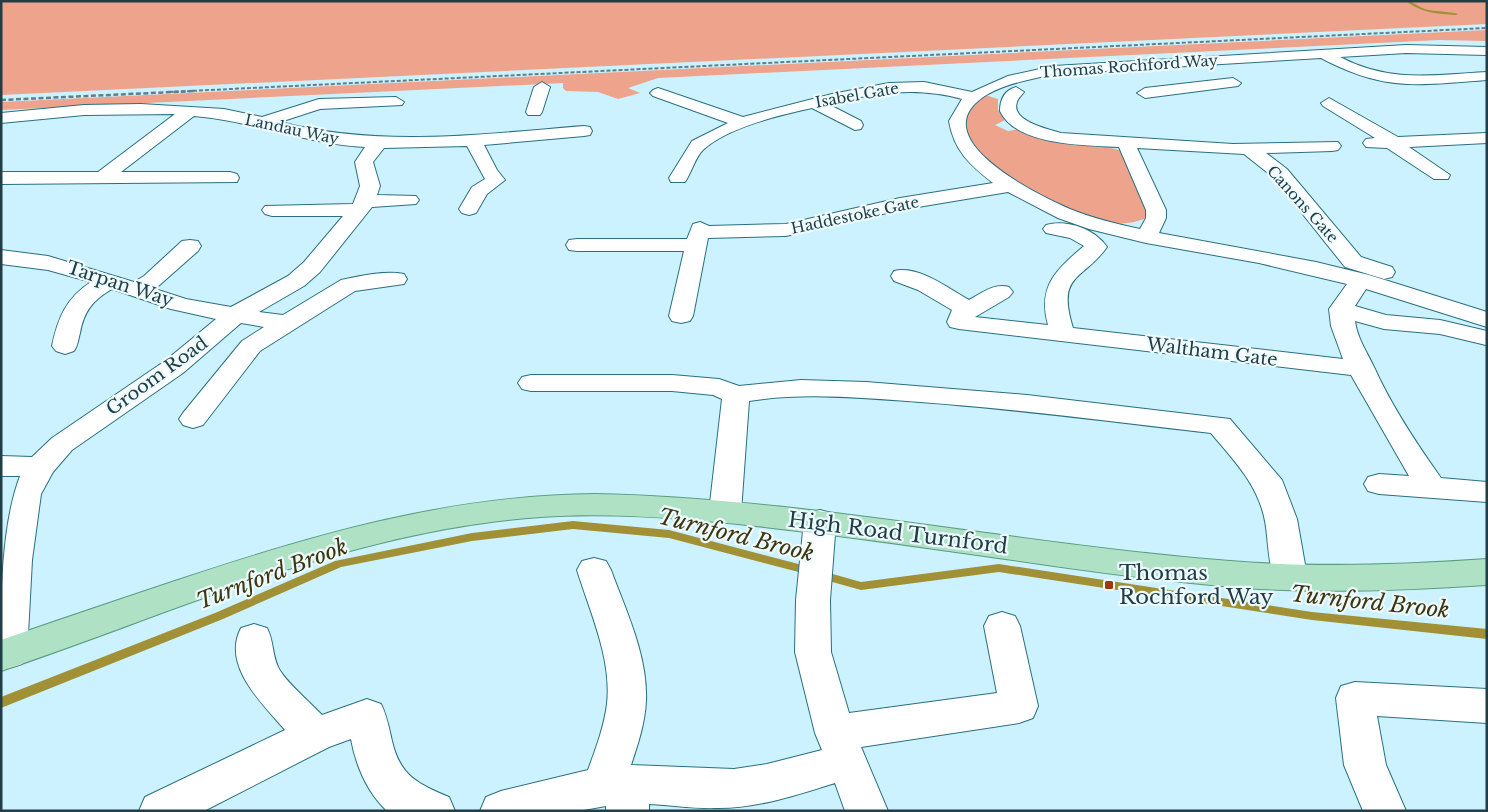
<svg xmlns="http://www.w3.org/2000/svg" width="1488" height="812" font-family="'Libre Baskerville',serif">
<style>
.green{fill:#eea38c}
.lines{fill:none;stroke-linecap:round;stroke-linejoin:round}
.stream{fill:#a19036;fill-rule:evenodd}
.minor-casing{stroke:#2a6f81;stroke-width:2}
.major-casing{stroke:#5a9c80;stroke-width:2}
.minor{fill:#fff;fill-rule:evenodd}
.major{fill:#afe2c5;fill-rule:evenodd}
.rail-far1{stroke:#5f7f89;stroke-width:2;stroke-dasharray:4 2;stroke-linecap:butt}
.rail{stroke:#5f7f89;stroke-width:2.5;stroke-dasharray:5 2.5;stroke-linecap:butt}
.poi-dot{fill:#9e3813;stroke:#edfafe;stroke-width:2}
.labels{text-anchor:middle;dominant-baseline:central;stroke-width:4.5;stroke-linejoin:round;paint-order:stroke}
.far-street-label{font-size:15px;fill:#213d45;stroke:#edfafe}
.street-label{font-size:18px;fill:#213d45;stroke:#edfafe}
.near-street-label{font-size:21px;fill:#213d45;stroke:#edfafe}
.near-poi-label{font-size:21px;fill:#213d45;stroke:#edfafe;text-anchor:start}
.near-water-label{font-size:22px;font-style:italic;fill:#3c350e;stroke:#edfafe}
</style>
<rect width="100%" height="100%" fill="#cbf2fe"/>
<path class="green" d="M 1,1 L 1487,1 L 1487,24 L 1,95 Z
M 1487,30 L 1487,41 L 1439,40 L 658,78 L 628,88 L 640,93 L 618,99 L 598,92 L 566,91 L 563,88 L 563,83 L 1,110 L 1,102 Z
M 985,95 L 998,99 L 998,110 L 1005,120 L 995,125 L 1008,131 L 1020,129 L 1120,150 L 1148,211 L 1144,219 C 1133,223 1121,225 1110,222 C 1075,215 951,163 965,117 C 968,108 978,101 985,95 Z"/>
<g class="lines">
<path class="stream" d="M 1406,1 C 1413,1 1418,7 1425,9 C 1436,12 1448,11 1458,14 L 1456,15 C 1438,14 1421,13 1406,1 Z
M 573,521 L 669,530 L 810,567 L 814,568 L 815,571 L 814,574 L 810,575 L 669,538 L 573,529 L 472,541 L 341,567 L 223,619 L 1,708 L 1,697 L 215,613 L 335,561 L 472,533 Z
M 999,564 L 1312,612 L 1487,629 L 1487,639 L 1312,620 L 999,572 L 861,590 L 818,578 L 817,575 L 818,572 L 822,571 L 861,582 Z"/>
<defs>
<path id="minor" d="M 1406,45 L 1487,47 L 1487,55 L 1406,53 L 1340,57 C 1389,83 1433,75 1487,72 L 1487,80 C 1418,85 1385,92 1321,58 L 1054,74 C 1032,79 1008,83 988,94 C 917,136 1036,194 1070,209 C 1092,218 1116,224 1140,229 L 1146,218 L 1146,210 L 1119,147 C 1086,145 1016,146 1000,111 C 1000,99 1005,90 1016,87 L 1024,92 C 1022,95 1018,98 1017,102 C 1010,121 1048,129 1061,133 L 1233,144 L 1338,142 L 1341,146 L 1338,150 L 1332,151 L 1266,153 L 1287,169 L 1361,257 L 1392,267 L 1395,272 L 1392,277 L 1384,279 L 1345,267 L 1273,177 L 1244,154 L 1137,148 L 1166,210 L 1166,218 L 1159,233 L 1316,262 L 1369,275 L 1487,312 L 1487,327 L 1366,289 L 1355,306 L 1386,315 L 1440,320 L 1487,331 L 1486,345 L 1440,334 L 1384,329 L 1355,321 C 1357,338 1367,352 1374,367 C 1391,405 1416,443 1441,478 L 1487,482 L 1487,502 L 1379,494 L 1368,491 L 1364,484 L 1368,477 L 1379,474 L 1409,476 L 1351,375 L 959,329 L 950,327 L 947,322 L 952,310 L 918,290 L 894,281 L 891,276 L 894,271 C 919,265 949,289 969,300 C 982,293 994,283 1009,287 L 1013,292 L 1009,297 L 975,317 L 1048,325 C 1037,286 1057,269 1084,246 L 1070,238 L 1046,233 L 1043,229 L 1046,225 C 1067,219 1095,229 1107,247 C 1083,281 1056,273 1073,328 L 1343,359 L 1331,326 L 1329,309 L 1347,284 L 1259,263 L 1146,243 L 1089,229 L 1058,218 L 1008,192 L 900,210 L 786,236 L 708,238 L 693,316 L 690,321 L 681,323 L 672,321 L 669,316 L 684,251 L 577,251 L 569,250 L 566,245 L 569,240 L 577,239 L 687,239 L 693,224 L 700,222 L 709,226 L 786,224 L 900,198 L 993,183 C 970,165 954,151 949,121 L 962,99 C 916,86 874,93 828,104 L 861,121 L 863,125 L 861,129 L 855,130 L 812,108 C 780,115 729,127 704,149 C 695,157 692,172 685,182 L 671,182 L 669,178 L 692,141 L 728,123 L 653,96 L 650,93 L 653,90 L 658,88 L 743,117 L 832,94 L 889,83 L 924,82 L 972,92 L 1008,76 L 1054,66 Z
M 1233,78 L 1241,83 L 1238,86 L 1145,98 L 1137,93 L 1145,88 Z
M 542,82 L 550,87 L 542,112 L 540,115 L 528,115 L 526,112 L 534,87 Z
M 396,97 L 404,102 L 402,105 L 320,109 L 280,122 C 381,148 482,134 584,126 L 590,127 L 592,131 L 590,135 L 584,136 L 484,145 L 497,170 L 505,180 L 487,194 L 476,213 L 469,215 L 462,213 L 459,209 L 472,187 L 485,179 L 467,146 L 384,148 L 373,162 L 380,186 L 377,195 L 416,196 L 419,200 L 416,204 L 372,207 L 320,272 L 304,286 L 259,312 L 283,315 L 341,280 C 359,276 386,270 404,274 L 407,279 L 404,284 L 355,291 L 260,351 L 203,425 L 193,428 L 183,425 L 179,419 L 183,413 L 242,341 L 264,327 L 241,323 L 183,373 L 72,450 L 53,472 L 41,494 L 32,560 L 27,653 L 22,664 L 9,668 L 1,665 C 1,606 0,529 20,476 L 1,476 L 1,456 L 32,457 L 52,438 L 165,361 L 216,319 L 171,309 L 112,289 C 93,300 84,311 80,333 C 78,340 78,345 74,351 L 65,354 L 56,351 L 52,346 C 58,318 66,298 91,282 L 48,270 L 1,264 L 1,250 L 48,256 L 134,282 L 144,276 L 182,241 L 190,240 L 198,241 L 201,246 L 198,251 L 155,289 L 186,299 L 231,307 L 288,276 L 304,262 L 343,216 L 272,216 L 265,214 L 262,210 L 265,206 L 353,204 L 360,186 L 355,162 L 365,147 C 306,144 253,121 194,116 L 121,172 L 230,172 L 237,174 L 239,178 L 237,182 L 1,184 L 1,172 L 98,172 L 175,114 L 84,115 L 1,123 L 1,113 L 84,105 L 141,104 L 224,109 L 262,117 L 319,99 Z
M 1329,98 L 1398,137 L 1487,133 L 1487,143 L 1409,147 L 1450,175 L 1448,179 L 1434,179 L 1387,148 L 1366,147 L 1363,143 L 1366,139 L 1375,138 L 1323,106 L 1321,103 Z
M 531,375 L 672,375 L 719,379 L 739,386 L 801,380 L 866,382 L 1027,395 L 1230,419 L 1282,480 L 1297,519 L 1307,576 L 1302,585 L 1290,589 L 1278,585 C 1267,566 1269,542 1265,521 C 1258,484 1234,461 1211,433 C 1114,422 1017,409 920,402 C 863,398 805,392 749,401 L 741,512 L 736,520 L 725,523 L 714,520 L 709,512 L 722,399 L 713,395 L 672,391 L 531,391 L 522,389 L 518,383 L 522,377 Z
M 820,510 L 831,513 L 836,521 L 830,600 L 831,652 L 849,713 L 997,693 L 984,626 L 989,616 L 1002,612 L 1015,616 L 1020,626 L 1038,706 L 1033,718 L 1019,723 L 861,747 L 888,811 L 845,811 L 835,783 C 797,795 758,808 718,808 C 695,809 672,805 649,804 L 649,811 L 606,811 L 606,806 L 578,811 L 480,811 L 486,797 L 501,791 L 588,770 C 596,748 604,727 607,704 C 612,659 590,612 577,570 L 582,561 L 594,558 L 606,561 L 611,570 C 626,611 648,656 646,701 C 645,723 638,744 631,765 L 734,769 L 767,764 L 822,750 L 815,733 L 795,652 L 796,600 L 804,521 L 809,513 Z
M 254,624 L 267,628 C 274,641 272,656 279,669 C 288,684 310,702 322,715 L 367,699 L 381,704 C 387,716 389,728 392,741 C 400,776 418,784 449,797 L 455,811 L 387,811 C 367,792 356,766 351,739 L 329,747 L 204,811 L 139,811 L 145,797 L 285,730 C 263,704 221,666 241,628 Z
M 1355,682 L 1487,689 L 1487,723 L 1377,716 L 1386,765 L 1406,811 L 1363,811 L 1344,765 L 1336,698 L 1341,686 Z"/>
<path id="major" d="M 595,494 C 808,498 1018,545 1230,561 C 1316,568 1401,565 1487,559 L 1487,585 C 1411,590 1335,593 1259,589 C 1188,584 1117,575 1047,565 C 944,550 841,535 738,524 C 673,518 606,512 541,517 C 351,530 179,611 1,671 L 1,640 C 61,619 121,599 181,579 C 316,534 451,495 595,494 Z"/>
</defs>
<use href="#minor" class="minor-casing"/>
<use href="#major" class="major-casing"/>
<use href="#minor" class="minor"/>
<use href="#major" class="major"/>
<path class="rail-far1" d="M 169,92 L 1487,28"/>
<path class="rail" d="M 1,100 L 195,91"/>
</g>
<rect class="poi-dot" x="1104" y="580" width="10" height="10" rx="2.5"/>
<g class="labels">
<g class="far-street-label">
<text transform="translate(1129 66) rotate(-4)">Thomas Rochford Way</text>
<text transform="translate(857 95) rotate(-10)">Isabel Gate</text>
<text transform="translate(292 129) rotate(12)">Landau Way</text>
<text transform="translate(1303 204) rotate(48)">Canons Gate</text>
<text transform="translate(855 215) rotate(-12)">Haddestoke Gate</text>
</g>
<g class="street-label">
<text transform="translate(120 284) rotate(18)">Tarpan Way</text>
<text transform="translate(1212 352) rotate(7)">Waltham Gate</text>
<text transform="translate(157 376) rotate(-36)">Groom Road</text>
</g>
<g class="near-street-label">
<text transform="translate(898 533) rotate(7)">High Road Turnford</text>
</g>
<g class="near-poi-label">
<text x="1119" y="573">Thomas<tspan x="1119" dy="24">Rochford Way</tspan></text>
</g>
<g class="near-water-label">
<text transform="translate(736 535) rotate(14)">Turnford Brook</text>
<text transform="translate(272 574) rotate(-21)">Turnford Brook</text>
<text transform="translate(1370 602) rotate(6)">Turnford Brook</text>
</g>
</g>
<rect width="1488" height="812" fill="none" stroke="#213d45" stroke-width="5"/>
</svg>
